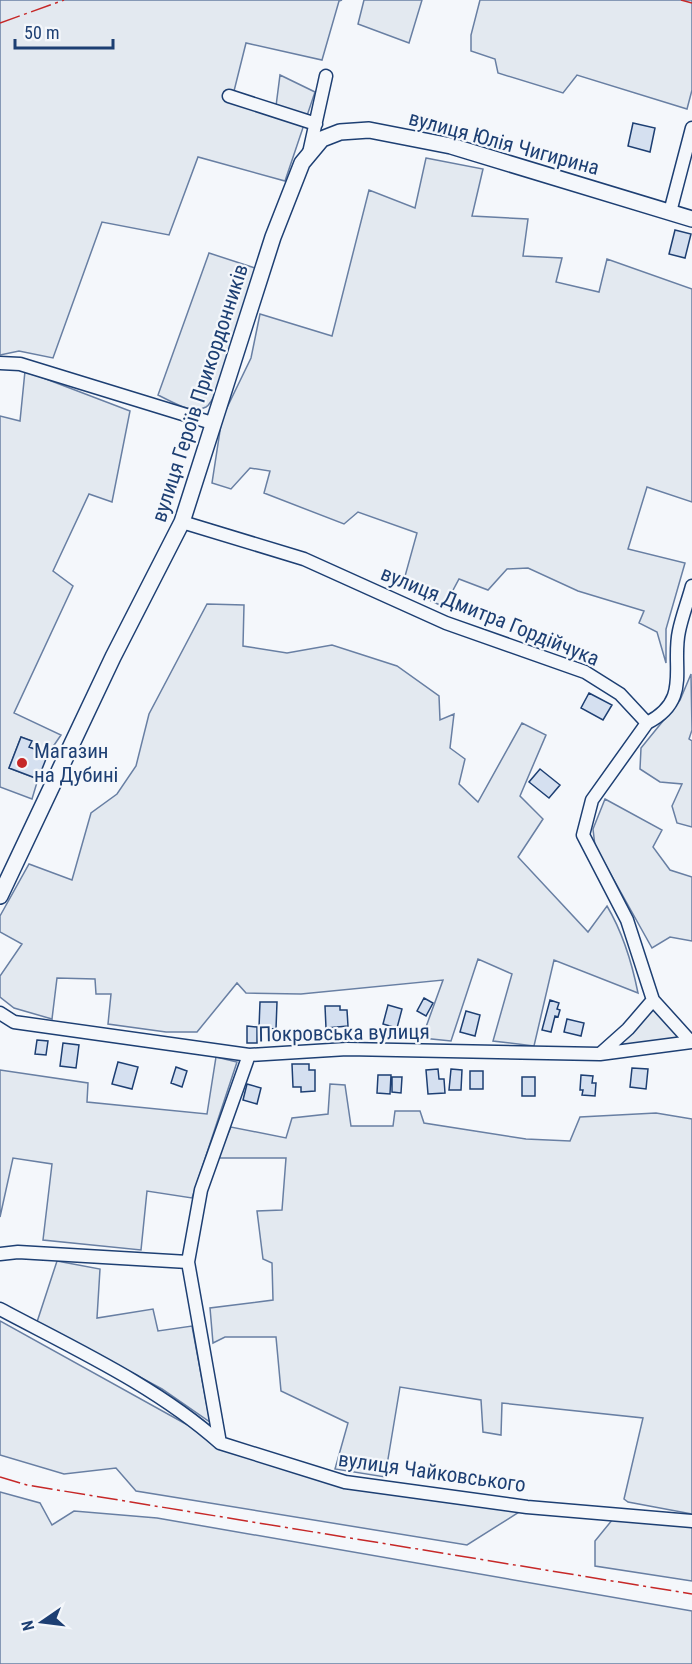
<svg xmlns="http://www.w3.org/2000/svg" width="692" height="1664" font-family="'Roboto Condensed',sans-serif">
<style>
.green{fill:#e3e9f0;stroke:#687fa3;stroke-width:1.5}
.building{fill:#d5e0f0;stroke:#1d3f73;stroke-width:1.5}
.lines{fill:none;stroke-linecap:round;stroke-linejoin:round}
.minor-casing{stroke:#1d3f73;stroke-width:15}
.tertiary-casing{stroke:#1d3f73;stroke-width:18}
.minor{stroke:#f4f7fb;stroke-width:12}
.tertiary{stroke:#f4f7fb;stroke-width:15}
.power{stroke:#c62828;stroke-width:1.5;stroke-dasharray:21 4.5 3 4.5;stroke-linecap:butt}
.poi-dot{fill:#c62828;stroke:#f4f7fb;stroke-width:2}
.labels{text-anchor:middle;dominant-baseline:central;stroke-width:4.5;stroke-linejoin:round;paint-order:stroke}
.street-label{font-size:21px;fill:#1d3f73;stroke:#f4f7fb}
.poi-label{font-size:21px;fill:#1d3f73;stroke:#f4f7fb;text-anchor:start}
</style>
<rect width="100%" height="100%" fill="#f4f7fb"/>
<path class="green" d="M 0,0 L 342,0 L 339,1 L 322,60 L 246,43 L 234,91 L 276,106 L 280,75 L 315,92 L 285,181 L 198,157 L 169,235 L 102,222 L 53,358 L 19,351 L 0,355 Z
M 364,0 L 422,0 L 409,43 L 358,24 Z
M 480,0 L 692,0 L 692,90 L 687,109 L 577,75 L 563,93 L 498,73 L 495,59 L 471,51 L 471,35 Z
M 426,158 L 483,169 L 472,216 L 528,219 L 523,256 L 562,258 L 556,282 L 599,292 L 607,259 L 692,289 L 692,502 L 647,487 L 628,549 L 685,563 L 666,629 L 666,663 L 657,632 L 639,623 L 644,611 L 578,591 L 528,568 L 507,569 L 488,590 L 459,579 L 444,607 L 402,587 L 417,533 L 358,512 L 344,524 L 264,493 L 270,471 L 250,468 L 231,489 L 212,483 L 222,418 L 251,358 L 260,314 L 332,336 L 369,190 L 415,208 Z
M 209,253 L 255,268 C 248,291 222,397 206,407 C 192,415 171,401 158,395 Z
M 25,371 L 130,411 L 112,502 L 89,494 L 53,571 L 73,586 L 14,713 L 61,735 L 48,754 L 29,747 L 31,741 L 21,737 L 9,768 L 38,779 L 32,799 L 0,787 L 0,416 L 20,421 Z
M 207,604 L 244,605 L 243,646 L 287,653 L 332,645 L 397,666 L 439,696 L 440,720 L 454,714 L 450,748 L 465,759 L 459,784 L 478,802 L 522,723 L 546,735 L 520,796 L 543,819 L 518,857 L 588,932 L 607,906 C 623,933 632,963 638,993 L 554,960 L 534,1046 L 493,1041 L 512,974 L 478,959 L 451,1041 L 422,1038 L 443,980 L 301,994 L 246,993 L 237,983 L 197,1032 L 166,1032 L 108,1024 L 111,994 L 96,994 L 95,979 L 57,978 L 52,1019 L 14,1008 L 0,997 L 0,976 L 22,944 L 0,932 L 0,916 L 29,864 L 72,880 L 91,813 L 117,794 L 136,766 L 149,714 Z
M 691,674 L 692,730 L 689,739 L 692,741 L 692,827 L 677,823 L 672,806 L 682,784 L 660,782 L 640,769 L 641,748 L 680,700 Z
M 605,799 L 662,830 L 653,847 L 670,870 L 692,877 L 692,941 L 670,937 L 652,948 L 595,846 L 593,829 Z
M 653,1006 L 682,1039 L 611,1050 Z
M 216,1057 L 237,1062 L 192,1198 L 147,1191 L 141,1250 L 43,1240 L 52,1164 L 13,1158 L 0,1217 L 0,1070 L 88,1083 L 87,1102 L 207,1114 Z
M 330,1084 L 345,1085 L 351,1126 L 393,1126 L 395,1111 L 420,1111 L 424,1123 L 526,1139 L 570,1141 L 580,1117 L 656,1113 L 692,1119 L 692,1514 L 628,1502 L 624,1499 L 643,1418 L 502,1403 L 501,1435 L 483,1432 L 481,1400 L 400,1387 L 385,1477 L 335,1469 L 348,1423 L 281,1391 L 276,1337 L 225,1337 L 213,1343 L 210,1308 L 273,1300 L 272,1263 L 263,1259 L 257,1211 L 282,1210 L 286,1158 L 217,1158 L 231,1127 L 286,1138 L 292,1118 L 328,1114 Z
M 57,1261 L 100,1269 L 97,1318 L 153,1309 L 158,1331 L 192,1326 L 210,1422 L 162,1389 L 37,1322 Z
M 0,1321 L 220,1443 L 345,1482 L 527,1507 L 467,1545 L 136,1491 L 116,1468 L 64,1474 L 0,1455 Z
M 0,1492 L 40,1503 L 52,1525 L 74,1511 L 157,1518 L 692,1611 L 692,1664 L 0,1664 Z
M 617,1514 L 692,1521 L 692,1581 L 595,1566 L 595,1541 Z"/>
<path class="building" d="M 633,123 L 655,128 L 650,152 L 628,146 Z
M 675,230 L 691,234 L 685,258 L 669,254 Z
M 589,693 L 612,705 L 603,720 L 581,708 Z
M 21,737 L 32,741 L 29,747 L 48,754 L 38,779 L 9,768 Z
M 540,769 L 560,785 L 549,798 L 529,782 Z
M 424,998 L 433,1003 L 426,1016 L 417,1011 Z
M 550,1000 L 559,1003 L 557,1009 L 560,1010 L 558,1017 L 555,1016 L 551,1032 L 542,1030 Z
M 260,1002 L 277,1002 L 276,1029 L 259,1028 Z
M 388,1005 L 402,1009 L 397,1028 L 383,1024 Z
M 325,1006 L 340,1006 L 340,1010 L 347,1010 L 348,1026 L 326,1028 Z
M 466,1011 L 480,1015 L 475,1036 L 460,1032 Z
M 567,1019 L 584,1023 L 581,1036 L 564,1032 Z
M 247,1026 L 257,1027 L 257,1043 L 247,1043 Z
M 37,1040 L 48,1041 L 46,1055 L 35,1054 Z
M 63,1043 L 79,1045 L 76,1068 L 60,1066 Z
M 118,1062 L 138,1067 L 132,1089 L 112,1084 Z
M 292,1064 L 309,1064 L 309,1070 L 315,1070 L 315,1091 L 301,1092 L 301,1087 L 293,1087 Z
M 176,1067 L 187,1071 L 182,1087 L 171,1083 Z
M 632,1068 L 648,1069 L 646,1089 L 630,1087 Z
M 438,1069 L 439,1079 L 444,1079 L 445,1093 L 428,1094 L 426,1070 Z
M 451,1069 L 462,1070 L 461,1090 L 449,1090 Z
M 470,1071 L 483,1071 L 483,1089 L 470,1089 Z
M 378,1075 L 391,1075 L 390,1094 L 377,1093 Z
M 581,1075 L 593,1076 L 592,1083 L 596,1083 L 595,1096 L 582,1095 L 583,1090 L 580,1090 Z
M 392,1077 L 402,1077 L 401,1093 L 392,1092 Z
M 522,1077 L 535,1077 L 535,1096 L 522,1096 Z
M 247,1084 L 261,1088 L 257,1104 L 243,1100 Z"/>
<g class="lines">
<defs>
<path id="minor" d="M 229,96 L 316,124
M 309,153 L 326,76
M 670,212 L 692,128
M 0,363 L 20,364 L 212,423
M 182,522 L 304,559 L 446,623 L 585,672 L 620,694 L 647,723 L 592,800 L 583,835 L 627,920 L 653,1000 L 691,1042
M 647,723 C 692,700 671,667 679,631 C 682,616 688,601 692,586
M 0,1013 L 14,1022 L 249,1055 L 347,1049 L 600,1054 L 692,1042
M 600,1054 L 628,1029 L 653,1000
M 0,1254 L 18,1252 L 188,1262 L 220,1443 L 345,1482 L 527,1507 L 692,1521
M 188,1262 L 201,1190 L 249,1055
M 0,1309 C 75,1349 156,1386 220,1443"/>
<path id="tertiary" d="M 0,896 L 113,657 L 182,522 L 273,237 L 302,163 L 322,139 L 340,132 L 369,130 L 451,146 L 692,219"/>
</defs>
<use href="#minor" class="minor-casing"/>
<use href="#tertiary" class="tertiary-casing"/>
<use href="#minor" class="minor"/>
<use href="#tertiary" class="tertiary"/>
<path class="power" d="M 681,0 L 692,3
M 0,23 L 64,0
M 0,1477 L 27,1485 L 692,1594"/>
</g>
<circle class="poi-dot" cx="22" cy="763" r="6"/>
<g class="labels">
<g class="street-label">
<text transform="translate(504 143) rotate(15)">вулиця Юлія Чигирина</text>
<text transform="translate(200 393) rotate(-72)">вулиця Героїв Прикордонників</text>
<text transform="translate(490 616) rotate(22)">вулиця Дмитра Гордійчука</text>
<text transform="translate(344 1033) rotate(-1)">Покровська вулиця</text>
<text transform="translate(432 1472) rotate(8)">вулиця Чайковського</text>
</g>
<g class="poi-label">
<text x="34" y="751">Магазин<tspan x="34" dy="24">на Дубині</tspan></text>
</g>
</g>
<g transform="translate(42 1622) rotate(256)" stroke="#f4f7fb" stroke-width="4.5" paint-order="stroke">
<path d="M0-4.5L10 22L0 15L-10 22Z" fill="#1d3f73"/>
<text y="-9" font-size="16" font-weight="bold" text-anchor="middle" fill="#1d3f73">N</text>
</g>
<path d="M15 39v9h98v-9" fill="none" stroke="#1d3f73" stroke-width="3"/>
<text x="24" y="39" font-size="18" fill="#1d3f73" stroke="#f4f7fb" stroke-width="4.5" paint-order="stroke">50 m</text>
</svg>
